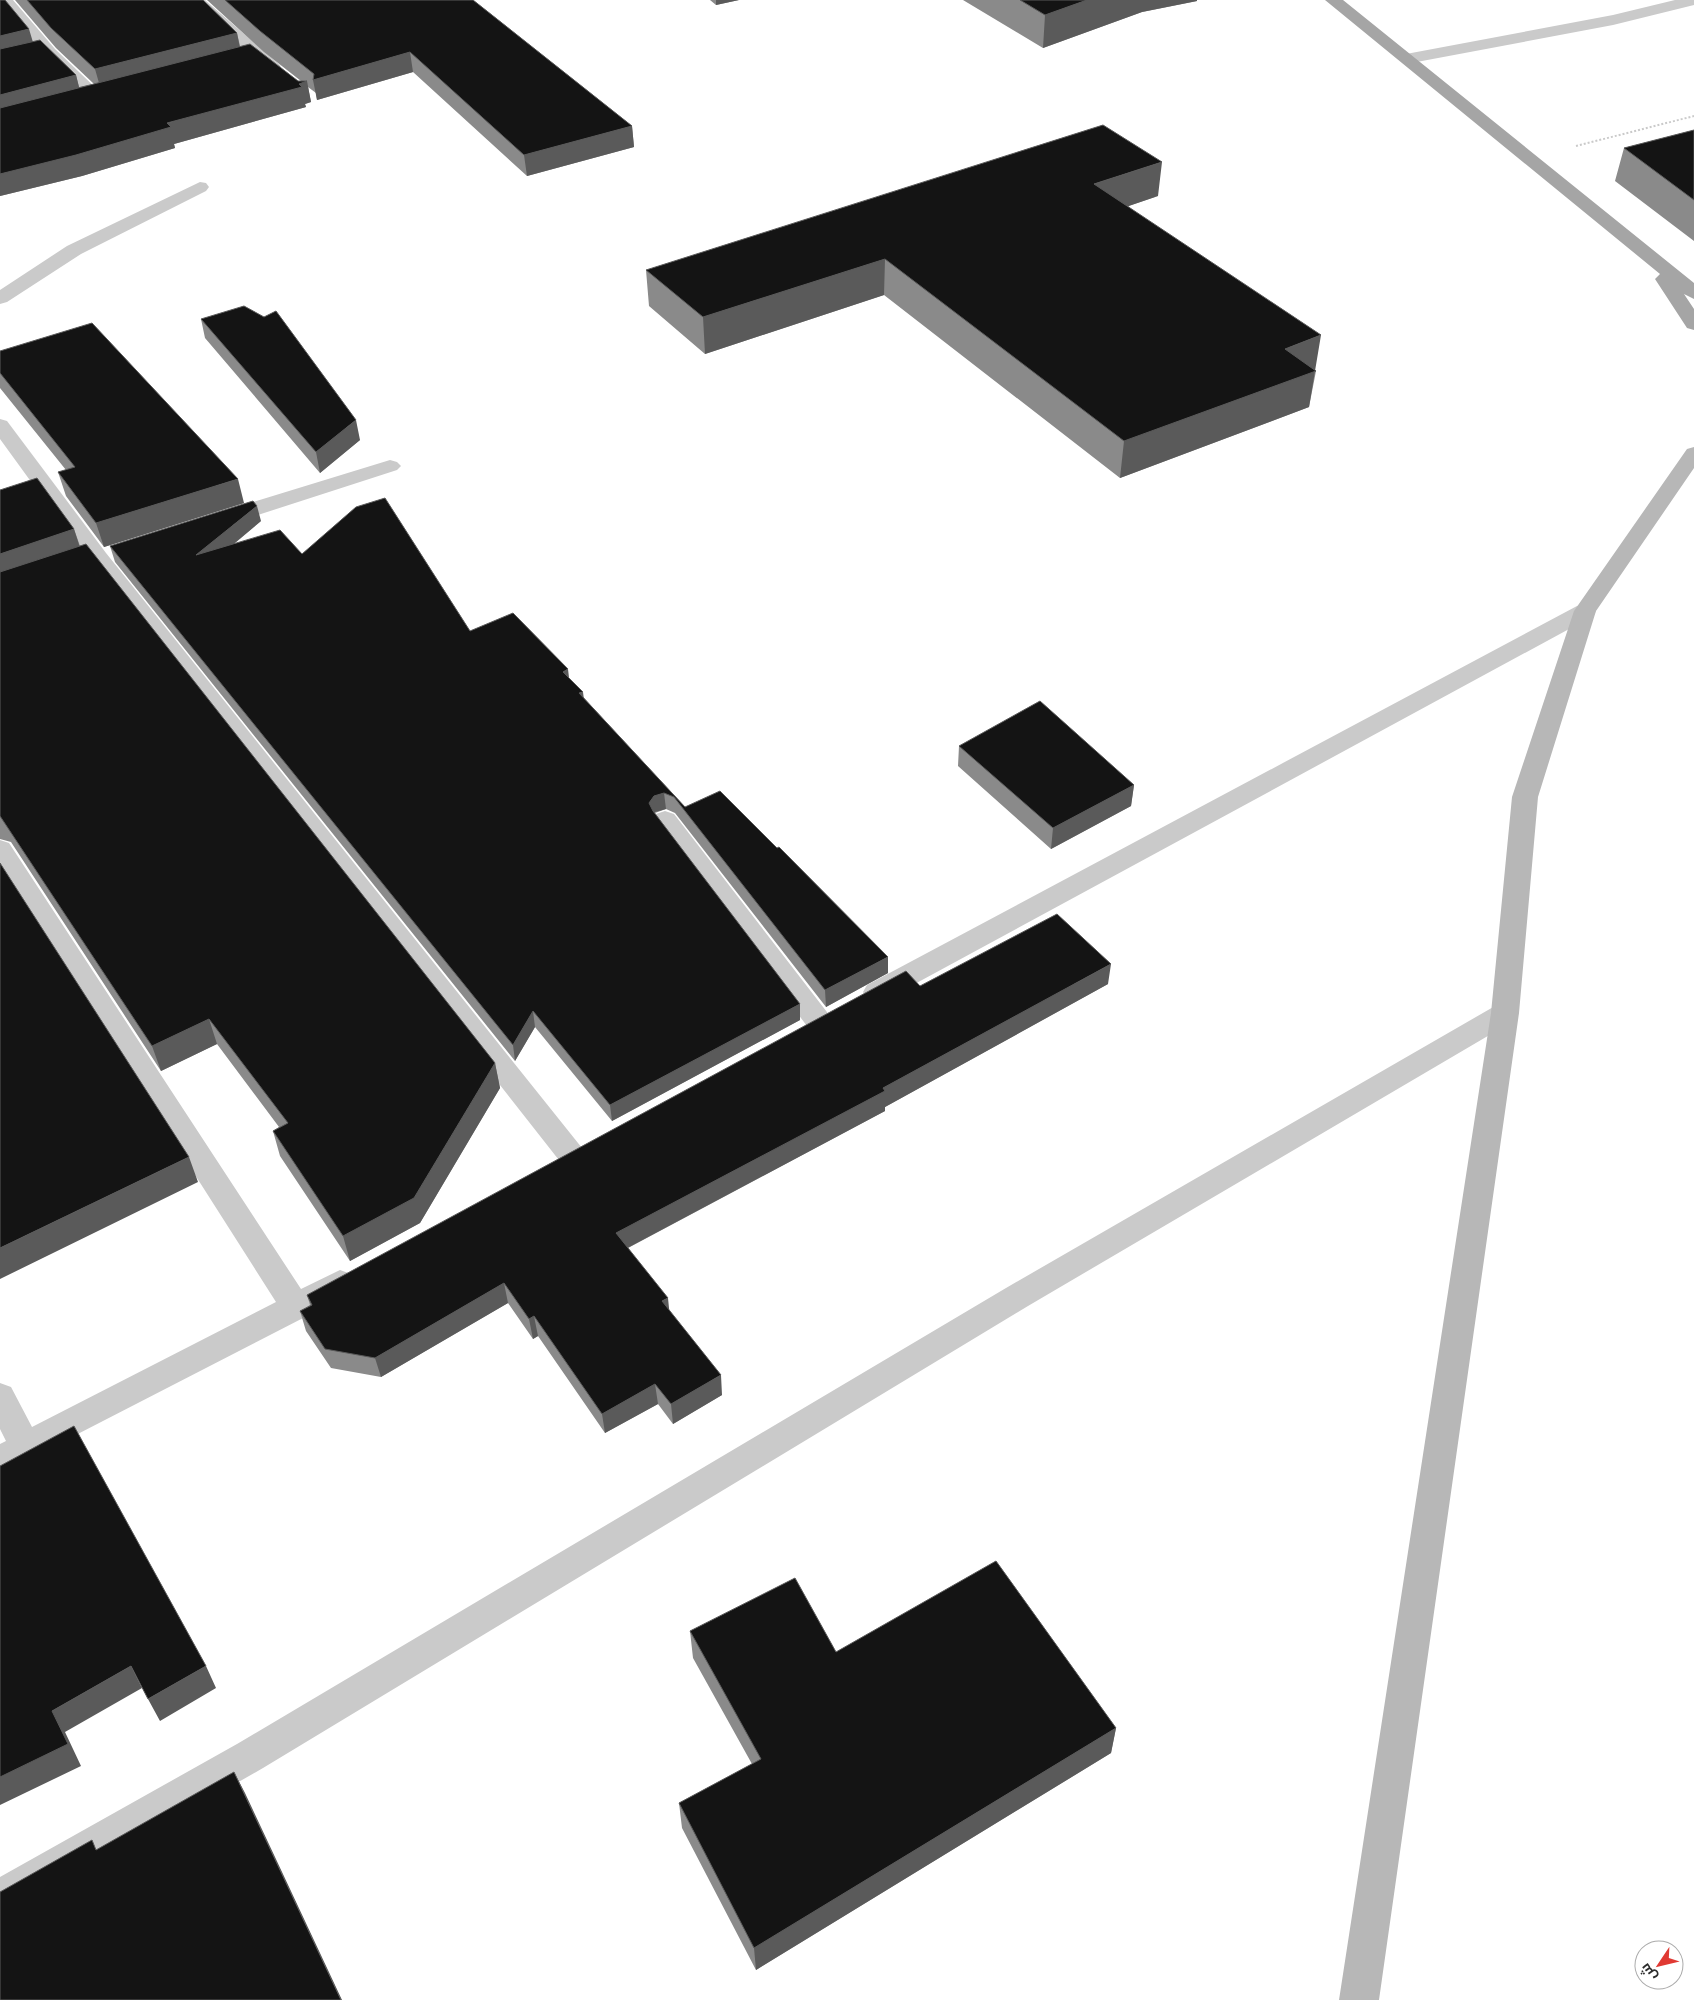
<svg xmlns="http://www.w3.org/2000/svg" width="1694" height="2000" font-family="Raleway,Cairo,sans-serif">
<style>
.lines{fill:none;stroke-linecap:round;stroke-linejoin:round}
.path{stroke:#cacaca;stroke-width:2;stroke-dasharray:2 2;stroke-linecap:butt}
.lane{fill:#cacaca;fill-rule:evenodd}
.street{fill:#cacaca;fill-rule:evenodd}
.secondary{fill:#b7b7b7;fill-rule:evenodd}
.primary{fill:#a5a5a5;fill-rule:evenodd}
.wall{fill:#8a8a8a}
.shaded-wall{fill:#5a5a5a}
.building{fill:#141414;stroke:#5a5a5a}
</style>
<rect width="100%" height="100%" fill="#fff"/>
<g class="lines">
<path class="path" d="M 1576,146 L 1694,116"/>
<path class="lane" d="M 1675,0 L 1694,0 L 1694,5 L 1613,25 L 1406,64 L 1398,59 L 1406,54 L 1613,15 Z"/>
<path class="street" d="M 0,0 L 13,0 L 55,49 L 102,94 L 104,98 L 102,102 L 90,102 L 43,55 L 0,4 Z
M 188,0 L 205,0 L 280,65 L 282,69 L 280,73 L 268,73 Z
M 200,182 L 206,183 L 209,187 L 206,191 L 81,254 L 7,302 L 0,304 L 0,290 L 67,246 Z
M 0,419 L 7,421 L 106,553 L 582,1148 L 587,1156 L 582,1164 L 572,1167 L 562,1164 L 90,563 L 0,439 Z
M 390,460 L 397,462 L 401,466 L 397,470 L 230,524 L 222,526 L 214,524 L 211,519 L 214,514 Z
M 1585,604 L 1593,606 L 1596,611 L 1593,616 L 887,999 L 877,1002 L 867,999 L 863,992 L 867,985 L 1577,606 Z
M 665,811 L 674,814 L 830,1016 L 834,1023 L 830,1030 L 820,1033 L 810,1030 L 656,826 L 652,820 L 656,814 Z
M 0,840 L 9,843 L 301,1289 L 340,1270 L 351,1274 L 355,1283 L 351,1292 L 307,1316 L 0,1474 L 0,1444 L 6,1441 L 0,1429 L 0,1383 L 11,1387 L 32,1427 L 276,1302 L 0,869 Z
M 1505,1003 L 1515,1006 L 1519,1013 L 1515,1020 L 1028,1306 L 263,1768 L 13,1911 L 0,1917 L 0,1877 L 237,1744 L 1006,1288 L 1495,1006 Z"/>
<path class="secondary" d="M 1694,447 L 1694,468 L 1596,611 L 1538,797 L 1519,1013 L 1379,2000 L 1339,2000 L 1491,1013 L 1512,797 L 1574,611 L 1687,449 Z"/>
<path class="primary" d="M 1325,0 L 1343,0 L 1694,283 L 1694,299 L 1684,294 L 1694,309 L 1694,330 L 1687,328 L 1655,279 L 1660,274 Z"/>
</g>
<path class="wall" d="M 0,0 L 33,42 L 76,75 L 79,87 L 94,84 L 56,48 L 15,0 L 203,0 L 237,33 L 240,46 L 298,81 L 301,81 L 264,52 L 207,0 L 473,0 L 632,126 L 634,147 L 527,176 L 413,72 L 317,100 L 316,93 L 308,87 L 311,102 L 305,104 L 306,107 L 174,144 L 175,148 L 82,176 L 0,196 Z
M 710,0 L 739,0 L 716,5 Z
M 963,0 L 1197,0 L 1197,1 L 1142,12 L 1043,48 Z
M 1694,130 L 1694,241 L 1615,181 L 1624,148 Z
M 1158,196 L 1128,206 L 1316,371 L 1309,407 L 1120,478 L 884,295 L 705,354 L 649,306 L 646,270 Z
M 201,319 L 360,440 L 320,473 L 205,338 Z
M 0,351 L 244,503 L 104,547 L 66,496 L 58,472 L 66,470 L 0,388 Z
M 0,490 L 74,529 L 80,546 L 495,1063 L 500,1088 L 420,1223 L 350,1261 L 280,1156 L 273,1131 L 279,1127 L 217,1044 L 161,1071 L 11,842 L 0,839 Z
M 261,521 L 234,544 L 302,554 L 470,631 L 569,678 L 584,698 L 685,807 L 888,973 L 826,1007 L 675,813 L 666,809 L 655,813 L 800,1020 L 612,1121 L 535,1027 L 515,1061 L 115,562 L 110,546 Z
M 959,746 L 1134,785 L 1131,806 L 1051,849 L 958,766 Z
M 1108,984 L 885,1107 L 885,1111 L 628,1248 L 669,1310 L 722,1395 L 673,1424 L 658,1404 L 605,1433 L 538,1336 L 533,1339 L 508,1303 L 381,1377 L 331,1368 L 306,1331 L 300,1311 L 310,1305 L 307,1295 L 920,986 Z
M 690,1631 L 836,1652 L 1116,1728 L 1111,1753 L 756,1970 L 682,1828 L 679,1803 L 752,1764 L 693,1658 Z"/>
<path class="shaded-wall" d="M 716,0 L 739,0 L 716,5 Z
M 1087,0 L 1197,0 L 1197,1 L 1142,12 L 1043,48 L 1045,15 Z
M 29,29 L 35,49 L 0,58 L 0,36 Z
M 237,33 L 241,53 L 101,90 L 95,69 Z
M 410,52 L 413,72 L 317,100 L 313,80 Z
M 76,75 L 81,95 L 0,117 L 0,95 Z
M 307,81 L 311,102 L 305,104 L 306,107 L 174,144 L 175,148 L 82,176 L 0,196 L 0,174 Z
M 632,126 L 634,147 L 527,176 L 524,155 Z
M 1162,162 L 1158,196 L 1091,219 L 1094,184 Z
M 885,259 L 884,295 L 705,354 L 703,317 Z
M 1321,335 L 1309,407 L 1120,478 L 1124,441 L 1285,349 Z
M 356,420 L 360,440 L 320,473 L 316,452 Z
M 238,479 L 244,503 L 104,547 L 96,523 Z
M 257,506 L 261,521 L 201,571 L 196,555 Z
M 74,529 L 82,554 L 0,582 L 0,554 Z
M 568,669 L 570,686 L 563,672 Z
M 583,692 L 585,708 L 579,693 Z
M 1134,785 L 1131,806 L 1051,849 L 1053,828 Z
M 664,793 L 666,809 L 655,812 L 650,819 L 649,803 L 654,796 Z
M 888,957 L 888,973 L 826,1007 L 825,990 Z
M 1111,964 L 1108,984 L 885,1107 L 885,1111 L 618,1253 L 616,1233 Z
M 800,1004 L 800,1020 L 612,1121 L 610,1105 Z
M 533,1011 L 535,1027 L 515,1061 L 513,1045 Z
M 209,1019 L 217,1044 L 161,1071 L 152,1046 Z
M 495,1063 L 500,1088 L 420,1223 L 350,1261 L 343,1236 Z
M 189,1157 L 198,1182 L 0,1279 L 0,1248 Z
M 504,1283 L 508,1303 L 381,1377 L 375,1358 Z
M 668,1298 L 670,1318 L 662,1301 Z
M 534,1316 L 538,1336 L 533,1339 L 529,1319 Z
M 721,1375 L 722,1395 L 673,1424 L 671,1404 Z
M 655,1384 L 658,1404 L 605,1433 L 602,1414 Z
M 131,1666 L 142,1688 L 65,1732 L 81,1766 L 0,1805 L 0,1777 L 52,1711 Z
M 206,1666 L 216,1688 L 160,1721 L 148,1699 Z
M 1116,1728 L 1111,1753 L 756,1970 L 754,1948 Z
M 234,1772 L 245,1793 L 342,2000 L 341,2000 Z"/>
<path class="building" d="M 0,0 L 5,0 L 29,29 L 0,36 Z
M 27,0 L 203,0 L 237,33 L 95,69 L 51,28 Z
M 225,0 L 473,0 L 632,126 L 524,155 L 410,52 L 313,80 L 314,74 L 260,31 Z
M 1020,0 L 1087,0 L 1045,15 Z
M 40,40 L 76,75 L 0,95 L 0,49 Z
M 250,44 L 298,81 L 307,81 L 299,84 L 302,87 L 167,123 L 171,127 L 76,155 L 0,174 L 0,108 Z
M 1103,125 L 1162,162 L 1094,184 L 1321,335 L 1285,349 L 1316,371 L 1124,441 L 885,259 L 703,317 L 646,270 Z
M 1694,130 L 1694,200 L 1624,148 Z
M 244,306 L 264,317 L 276,311 L 356,420 L 316,452 L 201,319 Z
M 92,323 L 238,479 L 96,523 L 58,472 L 75,467 L 0,373 L 0,351 Z
M 37,478 L 74,529 L 0,554 L 0,490 Z
M 385,498 L 470,631 L 513,613 L 568,669 L 563,672 L 583,692 L 579,693 L 685,807 L 720,791 L 777,848 L 779,847 L 888,957 L 825,990 L 674,797 L 664,793 L 654,796 L 649,803 L 653,811 L 800,1004 L 610,1105 L 533,1011 L 513,1045 L 110,546 L 253,501 L 257,506 L 196,555 L 280,530 L 302,554 L 356,507 Z
M 86,544 L 495,1063 L 414,1198 L 343,1236 L 273,1131 L 288,1123 L 209,1019 L 152,1046 L 0,816 L 0,572 Z
M 1040,701 L 1134,785 L 1053,828 L 959,746 Z
M 0,863 L 189,1157 L 0,1248 Z
M 1057,914 L 1111,964 L 883,1088 L 885,1091 L 616,1233 L 668,1298 L 662,1301 L 721,1375 L 671,1404 L 655,1384 L 602,1414 L 534,1316 L 529,1319 L 504,1283 L 375,1358 L 325,1349 L 300,1311 L 312,1305 L 307,1295 L 906,971 L 920,986 Z
M 74,1426 L 206,1666 L 148,1699 L 131,1666 L 52,1711 L 68,1744 L 0,1777 L 0,1466 Z
M 996,1561 L 1116,1728 L 754,1948 L 679,1803 L 761,1759 L 690,1631 L 795,1578 L 836,1652 Z
M 234,1772 L 341,2000 L 0,2000 L 0,1892 L 92,1840 L 96,1850 Z"/>
<g transform="translate(1659 1965) rotate(235)"><circle r="24" fill="#ffffff" stroke="#ababab"/>
<path d="M0-4L9 19L0 12L-9 19Z" fill="#e03933"/>
<text y="-8" font-size="14" font-weight="bold" text-anchor="middle" fill="#2d2d2d">ش</text>
</g>
</svg>
